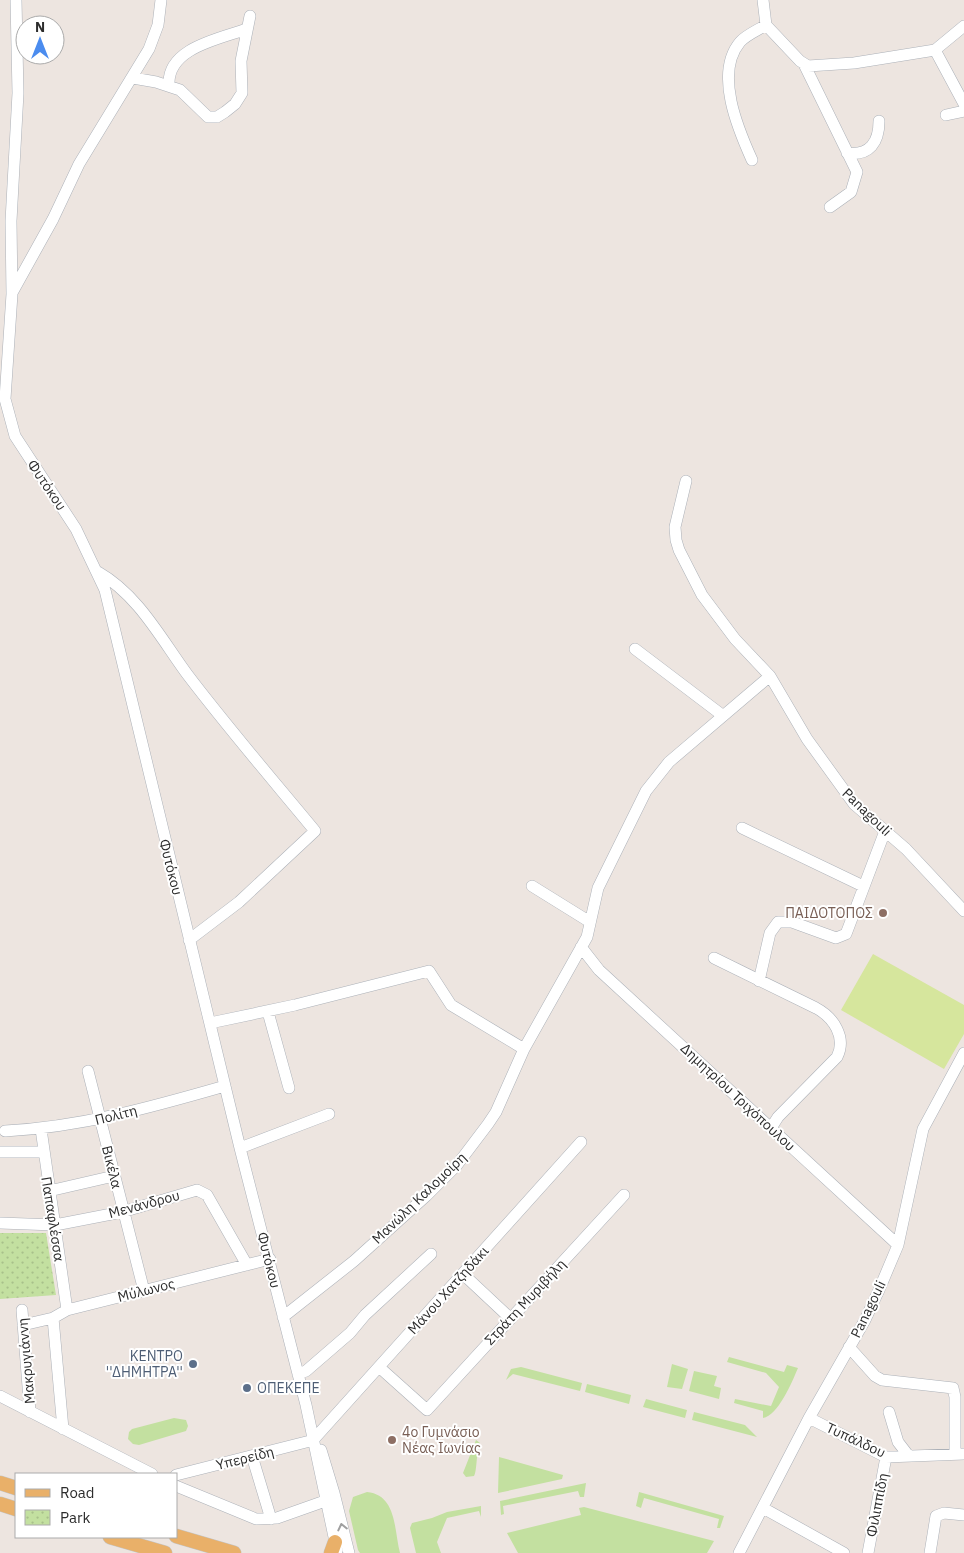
<svg xmlns="http://www.w3.org/2000/svg" width="964" height="1553" font-family="'IBM Plex Sans',sans-serif">
<style>
.grass{fill:#c3e0a0}
.park{fill:url(#park-dots)}
.pitch{fill:#d6e69d}
.lines{fill:none;stroke-linecap:round;stroke-linejoin:round}
.minor-casing{stroke:#acb1b8;stroke-width:12}
.major-casing{stroke:#c4c4c4;stroke-width:15}
.minor{stroke:#fff;stroke-width:11}
.major{stroke:#e9b069;stroke-width:14}
.oneway{stroke:#a0a0a0}
.education-dot{fill:#8d6e63;stroke:#fff;stroke-width:2}
.service-dot{fill:#5c6f8a;stroke:#fff;stroke-width:2}
.labels{text-anchor:middle;dominant-baseline:central;stroke-width:4;stroke-linejoin:round;paint-order:stroke}
.street-label{font-size:14px;fill:#2c2c2c;stroke:#fff}
.education-label{font-size:14px;fill:#785e54;stroke:#fff;text-anchor:end}
.service-label{font-size:14px;fill:#4e5e75;stroke:#fff;text-anchor:end}
</style>
<defs>
<pattern id="park-dots" width="8" height="8" patternUnits="userSpaceOnUse" patternTransform="scale(1.25)"><rect width="8" height="8" fill="#c3e0a0"/><path d="M2 2h.1M6 6h.1" fill="none" stroke="#a8c08a" stroke-width="1.8" stroke-linecap="round"/></pattern>
</defs>
<rect width="100%" height="100%" fill="#ede5e0"/>
<path class="grass" d="M 729,1357 L 784,1372 L 787,1365 L 798,1368 C 792,1382 778,1416 763,1418 L 763,1411 L 734,1403 L 735,1399 L 771,1406 L 779,1387 L 766,1373 L 727,1362 Z
M 672,1364 L 688,1369 L 682,1389 L 667,1387 Z
M 521,1367 L 582,1383 L 580,1391 L 513,1374 L 506,1380 L 511,1369 Z
M 694,1371 L 717,1376 L 714,1386 L 721,1388 L 719,1399 L 689,1391 Z
M 587,1384 L 631,1395 L 629,1404 L 585,1392 Z
M 646,1399 L 687,1410 L 685,1418 L 643,1407 Z
M 694,1412 L 745,1425 L 757,1437 L 692,1420 Z
M 174,1418 L 186,1420 L 188,1426 L 186,1431 L 139,1445 L 133,1444 L 128,1439 L 129,1432 L 132,1429 Z
M 476,1440 L 480,1443 C 476,1453 477,1472 474,1476 L 466,1477 L 463,1473 Z
M 499,1457 L 563,1475 L 562,1479 L 498,1493 Z
M 586,1483 L 584,1497 L 580,1497 L 578,1491 L 503,1506 L 504,1514 L 501,1515 L 500,1501 Z
M 367,1492 C 397,1495 394,1530 400,1553 L 360,1553 L 358,1550 L 349,1511 L 353,1497 Z
M 639,1492 L 724,1516 L 720,1528 L 717,1528 L 719,1519 L 644,1498 L 641,1508 L 636,1506 Z
M 481,1506 L 481,1517 L 479,1511 L 447,1518 L 437,1542 L 441,1553 L 416,1553 L 410,1528 L 412,1523 L 432,1518 L 447,1512 Z
M 584,1507 L 714,1541 L 707,1553 L 518,1553 L 507,1533 L 581,1515 L 579,1508 Z"/>
<path class="park" d="M 0,1233 L 46,1233 L 56,1295 L 0,1299 Z"/>
<path class="pitch" d="M 873,954 L 964,1005 L 964,1034 L 944,1069 L 841,1010 Z"/>
<g class="lines">
<defs>
<path id="minor" d="M 16,0 L 18,93 L 11,221 L 12,294 L 5,399 L 15,436 L 76,529 L 105,590 L 240,1148 L 306,1405 L 337,1551
M 763,0 L 766,25 L 800,61 L 808,66 L 854,63 L 935,50 L 964,26
M 935,50 L 964,104
M 804,64 L 857,172 L 851,192 L 830,207
M 133,78 L 156,82 L 180,90 L 208,117 L 217,117 L 225,112 L 235,104 L 242,93 L 241,61 L 250,16
M 169,85 C 167,48 219,39 247,29
M 946,115 L 964,111
M 847,153 C 870,156 879,142 879,121
M 752,160 C 738,129 714,73 740,42 C 746,35 758,30 766,25
M 13,291 L 53,219 L 79,164 L 149,49 L 158,25 L 161,0
M 686,481 L 675,527 L 676,540 L 679,550 L 702,595 L 735,639 L 770,676 L 807,739 L 854,804 L 906,849 L 964,911
M 98,572 C 138,595 160,637 187,674 C 228,728 272,779 315,831 L 239,902 L 189,940
M 635,649 L 722,715
M 742,828 L 863,886
M 532,886 L 590,922
M 581,947 L 599,970 L 898,1245
M 714,958 L 816,1008 C 833,1017 847,1037 837,1057 L 778,1117 L 771,1128
M 759,981 L 770,933 L 778,922 L 792,922 L 836,938 L 846,934 L 885,831
M 268,1012 L 289,1088
M 210,1023 L 295,1005 L 429,971 L 451,1005 L 524,1049
M 88,1071 L 144,1291
M 41,1129 L 67,1310
M 5,1131 C 81,1127 152,1107 225,1086
M 240,1148 L 329,1114
M 0,1152 L 43,1152
M 49,1191 L 114,1176
M 0,1223 L 55,1225 L 122,1212 L 197,1190 L 207,1195 L 247,1265
M 463,1274 L 510,1318
M 22,1310 L 30,1412
M 283,1317 L 354,1261 L 426,1196 L 457,1165 L 488,1124 L 496,1112 L 524,1049 L 587,937 L 598,888 L 646,791 L 669,762 L 770,676
M 53,1318 L 63,1429
M 23,1325 L 53,1318 L 67,1310 L 270,1259
M 849,1347 L 875,1376 L 882,1380 L 953,1388 L 955,1397 L 955,1454
M 379,1367 L 427,1410 L 624,1195
M 298,1374 L 306,1371 L 350,1333 L 365,1315 L 431,1254
M 0,1396 L 152,1474
M 889,1412 L 898,1442 L 908,1455
M 809,1418 L 886,1457 L 964,1454
M 314,1439 L 581,1142
M 321,1450 L 334,1493 L 349,1553
M 252,1456 L 271,1519
M 176,1475 L 314,1440
M 176,1486 L 256,1519 L 277,1518 L 325,1501
M 763,1508 L 844,1553
M 739,1553 L 809,1418 L 865,1320 L 879,1290 L 898,1245 L 923,1129 L 964,1053
M 868,1553 L 886,1457
M 930,1553 L 936,1516 L 944,1513 L 964,1515"/>
<path id="major" d="M 0,1483 L 16,1488
M 0,1504 L 16,1509
M 176,1536 L 234,1553
M 110,1537 L 165,1553
M 331,1553 L 335,1542"/>
</defs>
<use href="#minor" class="minor-casing"/>
<use href="#major" class="major-casing"/>
<use href="#minor" class="minor"/>
<use href="#major" class="major"/>
</g>
<defs><path id="oneway-chevron" d="M-2-3.5L2.5 0L-2 3.5" fill="none" stroke-width="1.6" stroke-linecap="round" stroke-linejoin="round" transform="scale(1.25)"/></defs>
<use class="oneway" href="#oneway-chevron" transform="translate(342 1527) rotate(-103)"/>
<g class="education-dot">
<circle cx="883" cy="913" r="5"/>
<circle cx="392" cy="1440" r="5"/>
</g>
<g class="service-dot">
<circle cx="193" cy="1364" r="5"/>
<circle cx="247" cy="1388" r="5"/>
</g>
<g class="labels">
<g class="street-label">
<text transform="translate(47 485) rotate(56)">Φυτόκου</text>
<text transform="translate(867 812) rotate(44)">Panagouli</text>
<text transform="translate(171 867) rotate(76)">Φυτόκου</text>
<text transform="translate(738 1097) rotate(43)">Δημητρίου Τριχόπουλου</text>
<text transform="translate(116 1115) rotate(-14)">Πολίτη</text>
<text transform="translate(112 1167) rotate(76)">Βικέλα</text>
<text transform="translate(419 1198) rotate(-44)">Μανώλη Καλομοίρη</text>
<text transform="translate(144 1204) rotate(-15)">Μενάνδρου</text>
<text transform="translate(53 1219) rotate(81)">Παπαφλέσσα</text>
<text transform="translate(269 1260) rotate(76)">Φυτόκου</text>
<text transform="translate(146 1290) rotate(-14)">Μύλωνος</text>
<text transform="translate(448 1290) rotate(-48)">Μάνου Χατζηδάκι</text>
<text transform="translate(525 1302) rotate(-47)">Στράτη Μυριβήλη</text>
<text transform="translate(868 1309) rotate(-64)">Panagouli</text>
<text transform="translate(26 1361) rotate(-95)">Μακρυγιάννη</text>
<text transform="translate(856 1440) rotate(25)">Τυπάλδου</text>
<text transform="translate(245 1458) rotate(-14)">Υπερείδη</text>
<text transform="translate(877 1505) rotate(-79)">Φιλιππίδη</text>
</g>
<g class="education-label">
<text x="873" y="913">ΠΑΙΔΟΤΟΠΟΣ</text>
<text x="402" y="1432" text-anchor="start">4ο Γυμνάσιο<tspan x="402" dy="16">Νέας Ιωνίας</tspan></text>
</g>
<g class="service-label">
<text x="183" y="1356">ΚΕΝΤΡΟ<tspan x="183" dy="16">''ΔΗΜΗΤΡΑ''</tspan></text>
<text x="257" y="1388" text-anchor="start">ΟΠΕΚΕΠΕ</text>
</g>
</g>
<rect x="15" y="1473" width="162" height="65" fill="#ffffff" stroke="#ababab"/>
<rect x="25" y="1489" width="25" height="8" fill="#e9b069" stroke="#ababab"/>
<text x="60" y="1498" font-size="15" fill="#2c2c2c">Road</text>
<rect x="25" y="1510" width="25" height="15" fill="url(#park-dots)" stroke="#ababab"/>
<text x="60" y="1523" font-size="15" fill="#2c2c2c">Park</text>
<g transform="translate(40 40)"><circle r="24" fill="#ffffff" stroke="#ababab"/>
<path d="M0-4L9 19L0 12L-9 19Z" fill="#4b8cef"/>
<text y="-8" font-size="14" font-weight="bold" text-anchor="middle" fill="#2c2c2c">N</text>
</g>
</svg>
